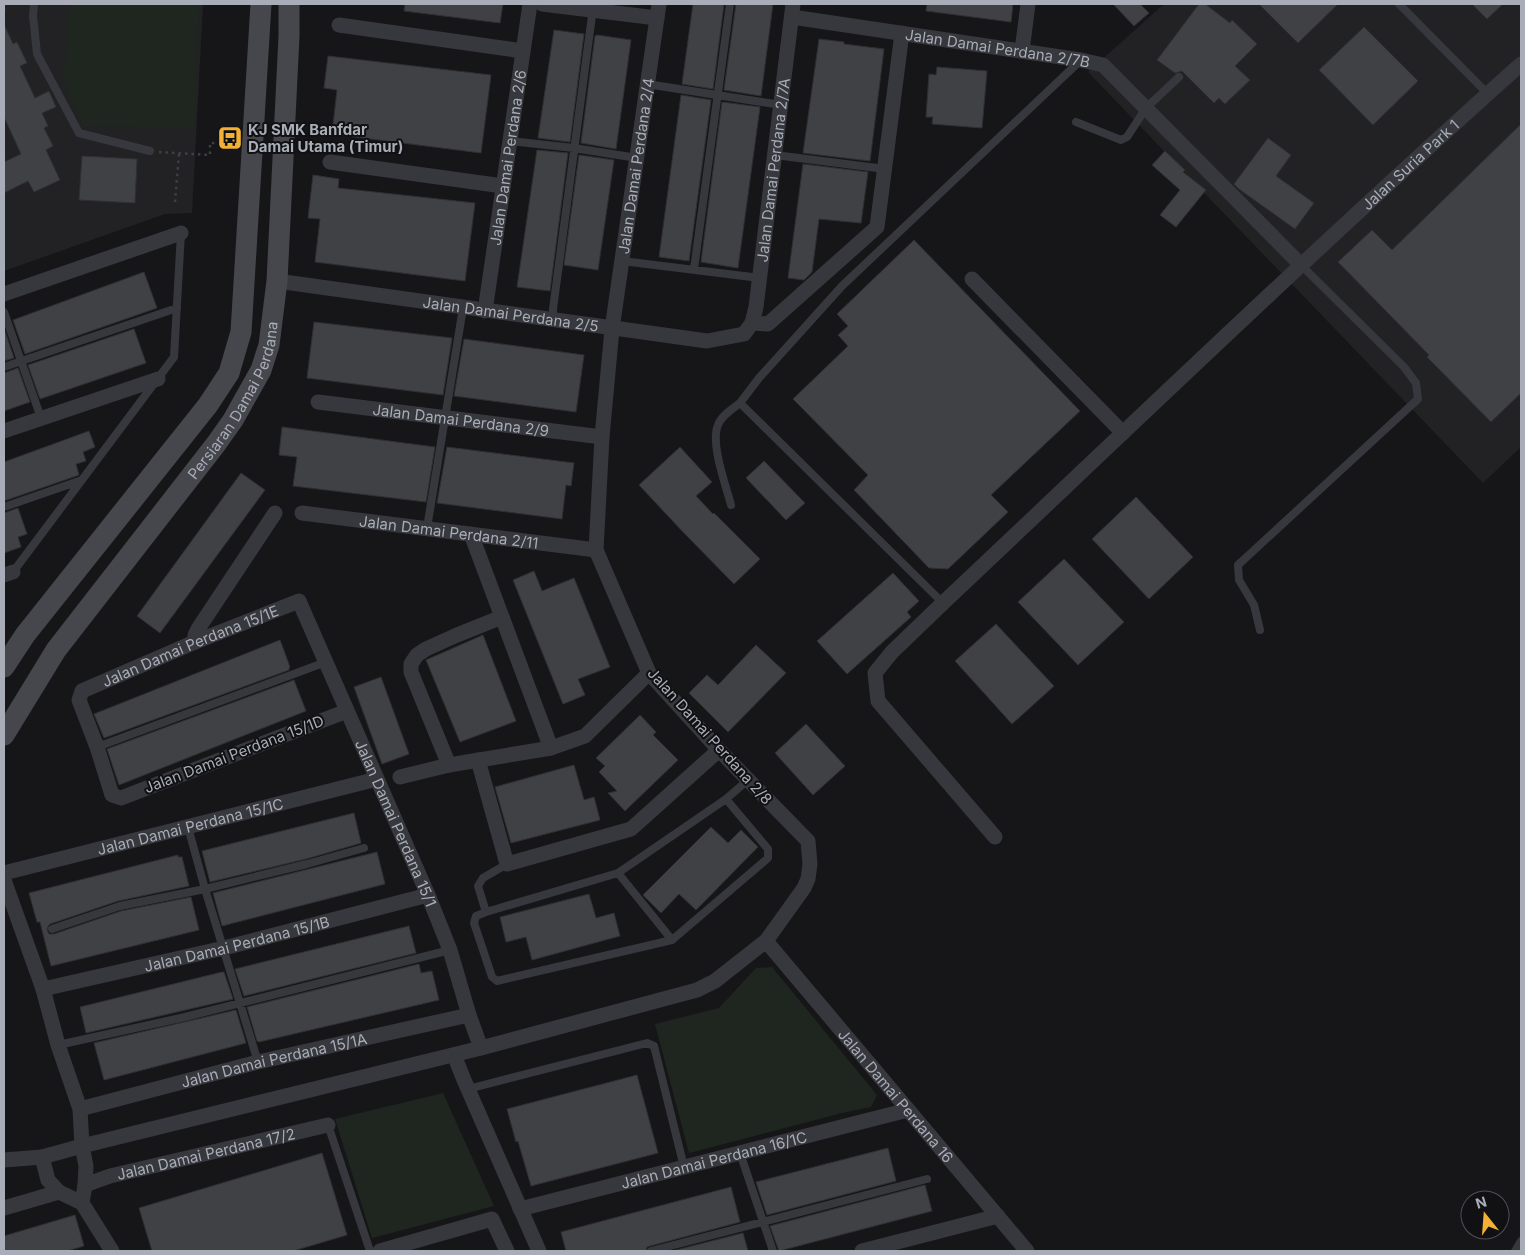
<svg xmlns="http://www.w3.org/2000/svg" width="1525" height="1255" font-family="Inter,sans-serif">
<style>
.built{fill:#222225}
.green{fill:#1e261f}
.building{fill:#404145;stroke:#303034}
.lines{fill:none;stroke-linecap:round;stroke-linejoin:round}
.path{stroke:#3d3f44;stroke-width:2.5;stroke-dasharray:2.5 4;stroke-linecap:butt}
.lane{stroke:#37383d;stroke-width:8}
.street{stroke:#37383d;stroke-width:15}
.secondary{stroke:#45474d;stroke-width:21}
.labels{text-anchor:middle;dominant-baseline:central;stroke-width:4;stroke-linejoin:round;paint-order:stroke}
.street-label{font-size:15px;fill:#a8adb8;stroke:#111113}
.poi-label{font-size:15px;font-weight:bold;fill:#a8adb8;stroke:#111113;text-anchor:start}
</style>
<rect width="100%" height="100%" fill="#161618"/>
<path class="built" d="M 4,4 L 203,4 L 192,213 L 165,214 L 4,271 Z
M 1164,4 L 1521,4 L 1521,447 L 1483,483 L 1088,72 Z"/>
<path class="green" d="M 69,4 L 199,4 L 194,128 L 84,126 L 63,83 Z
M 772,967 L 877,1095 L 871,1107 L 842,1113 L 689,1153 L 655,1024 L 719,1008 L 756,968 Z
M 443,1093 L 494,1206 L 372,1238 L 335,1119 Z"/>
<path class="building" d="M 405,4 L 503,4 L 500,23 L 404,11 Z
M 693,4 L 724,4 L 713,89 L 682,84 Z
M 736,4 L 773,4 L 761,96 L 724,90 Z
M 927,4 L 1013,4 L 1011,22 L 926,11 Z
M 1113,4 L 1140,4 L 1149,13 L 1134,26 Z
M 1199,4 L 1205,4 L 1230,23 L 1232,20 L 1257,44 L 1235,66 L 1250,80 L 1225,104 L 1219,98 L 1214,103 L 1182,71 L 1175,73 L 1157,60 Z
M 1259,4 L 1338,4 L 1298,43 Z
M 1472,4 L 1503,4 L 1487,19 Z
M 4,24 L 13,44 L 17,42 L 27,63 L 20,66 L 35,98 L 49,91 L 56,107 L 42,113 L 48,126 L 44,128 L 53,146 L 46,150 L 60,180 L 34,192 L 28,181 L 4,193 L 4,162 L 21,154 L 4,117 Z
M 1364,27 L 1418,81 L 1373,125 L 1319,70 Z
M 554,30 L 584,34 L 570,142 L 538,138 Z
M 597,35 L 631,40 L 616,149 L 581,143 L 595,36 Z
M 819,39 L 844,42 L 844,44 L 884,49 L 870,161 L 803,153 Z
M 328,56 L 491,75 L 481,153 L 332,134 L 337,90 L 324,88 Z
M 937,67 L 987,71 L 982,128 L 932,124 L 933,117 L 926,117 L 929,74 L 936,75 Z
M 681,95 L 711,100 L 689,261 L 659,257 Z
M 722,102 L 760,107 L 738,268 L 701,262 Z
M 1521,124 L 1521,393 L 1491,422 L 1427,357 L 1429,355 L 1338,262 L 1372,230 L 1392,250 Z
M 1268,138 L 1291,155 L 1276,176 L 1314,203 L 1295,229 L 1239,189 L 1234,184 Z
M 537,150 L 568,153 L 550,291 L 517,287 Z
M 1165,151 L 1185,170 L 1183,172 L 1206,190 L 1176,227 L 1160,215 L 1180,190 L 1152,165 Z
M 579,155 L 614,160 L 598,270 L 564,265 Z
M 82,156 L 137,159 L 135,203 L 79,200 Z
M 803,164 L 868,172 L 861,223 L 819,219 L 812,272 L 804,280 L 788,278 Z
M 313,175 L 339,179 L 338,188 L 475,203 L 465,281 L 315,262 L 320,219 L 308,218 Z
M 914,240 L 1080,411 L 991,495 L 1008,512 L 948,569 L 929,568 L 854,490 L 868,475 L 793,399 L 848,346 L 838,335 L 848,326 L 837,314 Z
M 144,272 L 157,308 L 25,354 L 13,320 Z
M 314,322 L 452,338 L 443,395 L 307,378 Z
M 4,328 L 14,358 L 4,361 Z
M 134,329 L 146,363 L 40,399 L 28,365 Z
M 464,339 L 584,355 L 576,412 L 454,396 Z
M 18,368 L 30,402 L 4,411 L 4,373 Z
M 282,427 L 435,447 L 426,502 L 293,486 L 297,457 L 279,455 Z
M 89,431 L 95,447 L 83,452 L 86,461 L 76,464 L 79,475 L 4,501 L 4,462 Z
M 447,447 L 574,463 L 571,486 L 566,485 L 562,519 L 437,503 Z
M 680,447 L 712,482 L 696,496 L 713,514 L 714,513 L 760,559 L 734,584 L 683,532 L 639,485 Z
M 764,461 L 805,503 L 786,520 L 746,478 Z
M 241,473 L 265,490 L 160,633 L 137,616 Z
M 1136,497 L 1193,557 L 1149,599 L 1092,539 Z
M 18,508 L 27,534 L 18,537 L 21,547 L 4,553 L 4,513 Z
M 1064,559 L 1124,622 L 1078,665 L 1018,602 Z
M 534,571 L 542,591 L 574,578 L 610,667 L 578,679 L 585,695 L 563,704 L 513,580 Z
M 893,573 L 919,601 L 907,612 L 911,617 L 847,674 L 817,641 Z
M 996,624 L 1054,686 L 1012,724 L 955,661 Z
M 483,635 L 516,721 L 460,742 L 426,660 Z
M 280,640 L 290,667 L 289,668 L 289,670 L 104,738 L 94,714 Z
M 756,645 L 786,673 L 728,732 L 689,693 L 707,675 L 718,685 Z
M 381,677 L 409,754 L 382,764 L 354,687 Z
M 294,680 L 306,711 L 119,785 L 107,749 Z
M 640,715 L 656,732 L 653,735 L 678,760 L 625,811 L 608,793 L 617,791 L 599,772 L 605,766 L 596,758 Z
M 806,724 L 845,766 L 813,795 L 775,753 Z
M 574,765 L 584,800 L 594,797 L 600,820 L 511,843 L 495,787 Z
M 354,813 L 361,843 L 306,859 L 210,882 L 202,851 Z
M 711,827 L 728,843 L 741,830 L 758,847 L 696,910 L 679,894 L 661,913 L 643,895 Z
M 377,852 L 385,884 L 222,926 L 213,893 Z
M 178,855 L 178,857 L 182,857 L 189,886 L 118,901 L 50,924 L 48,926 L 47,930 L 49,934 L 54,934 L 121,911 L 191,897 L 199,930 L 51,966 L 40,922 L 37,922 L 29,893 Z
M 589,894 L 596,918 L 614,913 L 620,936 L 532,960 L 526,937 L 506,942 L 500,917 Z
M 409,926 L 416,953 L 244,996 L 235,969 Z
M 419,964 L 421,973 L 432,971 L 439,1000 L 259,1042 L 257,1041 L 247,1007 Z
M 222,972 L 224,972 L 233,999 L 86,1033 L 80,1007 Z
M 236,1010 L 246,1043 L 104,1080 L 94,1043 Z
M 637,1075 L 658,1153 L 531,1186 L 518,1141 L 516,1142 L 507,1109 Z
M 888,1148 L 896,1181 L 767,1215 L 756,1182 Z
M 322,1153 L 347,1235 L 293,1251 L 152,1251 L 139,1208 Z
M 925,1185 L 932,1211 L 779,1251 L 770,1226 Z
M 731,1187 L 740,1222 L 650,1246 L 647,1247 L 646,1251 L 566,1251 L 561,1232 Z
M 75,1215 L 84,1246 L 67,1251 L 4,1251 L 4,1236 Z
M 743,1233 L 748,1251 L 672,1251 Z"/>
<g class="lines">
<path class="path" d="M 4,11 L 5,4
M 159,152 L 210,155 L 210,143 L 225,143 L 225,128 L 237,128
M 175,202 L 179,154"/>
<path class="lane" d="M 34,4 L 33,16 L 37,54 L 79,133 L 150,151
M 1399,4 L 1488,94
M 647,84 L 781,105
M 1076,122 L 1121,140 L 1127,137 L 1146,108 L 1179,77
M 510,141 L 574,148 L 637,158
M 775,155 L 885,169
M 622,261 L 760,278
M 694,269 L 730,4
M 4,312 L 41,418
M 553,321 L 553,309 L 593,8
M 4,367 L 177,308
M 731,505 C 726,486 710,443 718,425 C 721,416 732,409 740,403
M 4,507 L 82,480
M 427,528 L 463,308
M 13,572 L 174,357 L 181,233
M 943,603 L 740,403 L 759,378 L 842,286 L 1081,60
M 1260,630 L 1254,605 L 1239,580 L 1238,565 L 1418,399 L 1416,383 L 1404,367 L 1301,265
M 97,747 L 326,662
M 188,827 L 205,889 L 258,1062
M 618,873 L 672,940 L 768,858 L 768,849 L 726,799
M 486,912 L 478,886 L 483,878 L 507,864
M 52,929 L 120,906 L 205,889 L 307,864 L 364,848
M 672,940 L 497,981 L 492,977 L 474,923 L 476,916 L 486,912 L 618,873 L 726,799 L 748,780
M 58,1045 L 185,1017 L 450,950
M 468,1089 L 647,1043 L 654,1046 L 684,1167
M 328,1125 L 370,1251
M 740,1153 L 773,1251
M 651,1251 L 927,1179
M 1515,1251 L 1521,1241"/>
<g class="street">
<path d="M 542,4 L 657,18"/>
<path id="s1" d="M 792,17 L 1081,60 L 1103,65 L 1301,265"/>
<path d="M 339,25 L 523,51"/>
<path d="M 1022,51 L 1028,4"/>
<path d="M 330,162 L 503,186"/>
<path d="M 972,279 L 1123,433"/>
<path id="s2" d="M 277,281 L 707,341 L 744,334 L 752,323 L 756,307 L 793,4"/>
<path d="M 4,294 L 181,233"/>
<path id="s3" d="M 485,311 L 530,4"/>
<path d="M 752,323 L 768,324 L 877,227 L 902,33"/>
<path id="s4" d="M 318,402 L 602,437"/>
<path d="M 4,431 L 158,379"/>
<path id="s5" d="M 302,513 L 596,550"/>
<path d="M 471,534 L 551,748"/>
<path d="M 4,575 L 13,572"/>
<path d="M 195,642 L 195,635 L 198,629 L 275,513"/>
<path id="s6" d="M 347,711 L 121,798 L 112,795 L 97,747 L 79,700 L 82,691 L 195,642 L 299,601 L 428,895 L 450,950 L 469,1015 L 481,1048"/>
<path d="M 478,760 L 507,864 L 631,829 L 719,750"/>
<path d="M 449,765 L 411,672 L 411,664 L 417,655 L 426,649 L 457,635 L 502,617"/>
<path d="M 400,777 L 449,765 L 551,748 L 585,736 L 649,673"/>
<path id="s7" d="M 995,837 L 878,701 L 875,673 L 892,652 L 943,603 C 1135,422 1325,239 1521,64"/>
<path id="s8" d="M 4,873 L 377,779"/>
<path d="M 4,880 L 43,989 L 58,1045 L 80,1109 L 82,1146 L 86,1166 L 85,1185 L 82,1203"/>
<path id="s9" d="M 766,941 L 1027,1251"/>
<path id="s10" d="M 43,989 L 224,948 L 428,895"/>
<path d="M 454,1055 L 464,1080 L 539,1251"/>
<path id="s11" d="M 80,1109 L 258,1062 L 469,1015"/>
<path d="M 42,1157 L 48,1180 L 59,1192 L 82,1203 L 112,1251"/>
<path id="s12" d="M 4,1160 L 42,1157 L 82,1146 L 481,1048 L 697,990 L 715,981 L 766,941 L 804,888 L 808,879 L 810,864 L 808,841 L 719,750 L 649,673 L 596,550 L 602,437 L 612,329 L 659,4"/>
<path id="s13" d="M 85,1185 L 110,1176 L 328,1125"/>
<path d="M 4,1208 L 59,1192"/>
<path id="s14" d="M 520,1209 L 908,1110"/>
<path d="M 380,1251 L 492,1219 L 507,1251"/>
<path d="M 862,1251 L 998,1216"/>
</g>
<g class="secondary">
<path d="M 4,667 L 25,635 L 208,405 L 229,373 L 241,332 L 261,4"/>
<path id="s15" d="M 4,735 L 56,650 L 216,444 L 233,420 L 261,370 L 269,345 L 277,281 L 289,36 L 289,4"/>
</g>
</g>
<defs>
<symbol id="bus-square" viewBox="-11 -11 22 22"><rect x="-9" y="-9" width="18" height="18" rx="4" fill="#f2b134" stroke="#111113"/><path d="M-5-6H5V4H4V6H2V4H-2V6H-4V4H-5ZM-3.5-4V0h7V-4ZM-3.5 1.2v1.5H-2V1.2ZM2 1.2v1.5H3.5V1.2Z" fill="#111"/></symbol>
</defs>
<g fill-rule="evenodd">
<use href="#bus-square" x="216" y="124" width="28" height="28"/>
</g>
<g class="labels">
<g class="street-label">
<text stroke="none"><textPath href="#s1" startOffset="208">Jalan Damai Perdana 2/7B</textPath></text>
<text stroke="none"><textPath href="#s3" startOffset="155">Jalan Damai Perdana 2/6</textPath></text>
<text stroke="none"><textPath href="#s7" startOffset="946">Jalan Suria Park 1</textPath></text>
<text stroke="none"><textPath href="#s12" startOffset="1664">Jalan Damai Perdana 2/4</textPath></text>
<text stroke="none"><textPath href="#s2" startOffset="640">Jalan Damai Perdana 2/7A</textPath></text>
<text stroke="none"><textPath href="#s2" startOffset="236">Jalan Damai Perdana 2/5</textPath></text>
<text stroke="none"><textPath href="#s15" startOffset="408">Persiaran Damai Perdana</textPath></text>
<text stroke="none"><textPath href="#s4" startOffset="144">Jalan Damai Perdana 2/9</textPath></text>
<text stroke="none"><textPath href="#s5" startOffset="148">Jalan Damai Perdana 2/11</textPath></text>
<text stroke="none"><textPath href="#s6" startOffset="479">Jalan Damai Perdana 15/1E</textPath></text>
<text transform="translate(710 736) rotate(48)">Jalan Damai Perdana 2/8</text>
<text transform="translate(234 754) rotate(-21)">Jalan Damai Perdana 15/1D</text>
<text stroke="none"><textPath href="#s6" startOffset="839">Jalan Damai Perdana 15/1</textPath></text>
<text stroke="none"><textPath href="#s8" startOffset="192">Jalan Damai Perdana 15/1C</textPath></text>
<text stroke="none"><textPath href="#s10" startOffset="199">Jalan Damai Perdana 15/1B</textPath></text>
<text stroke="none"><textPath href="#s11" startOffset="200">Jalan Damai Perdana 15/1A</textPath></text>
<text stroke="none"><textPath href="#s9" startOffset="202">Jalan Damai Perdana 16</textPath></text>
<text stroke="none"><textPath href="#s13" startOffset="125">Jalan Damai Perdana 17/2</textPath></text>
<text stroke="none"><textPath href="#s14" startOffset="200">Jalan Damai Perdana 16/1C</textPath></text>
</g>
<g class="poi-label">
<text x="248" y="129">KJ SMK Banfdar<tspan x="248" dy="17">Damai Utama (Timur)</tspan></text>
</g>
</g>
<rect width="1525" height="1255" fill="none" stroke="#a8adb8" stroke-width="10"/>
<g transform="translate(1485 1215) rotate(343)"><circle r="24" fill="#111113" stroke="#4d4f55"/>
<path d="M0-4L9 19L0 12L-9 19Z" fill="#f2b134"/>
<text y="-8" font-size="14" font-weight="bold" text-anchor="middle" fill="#a8adb8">N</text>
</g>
</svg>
